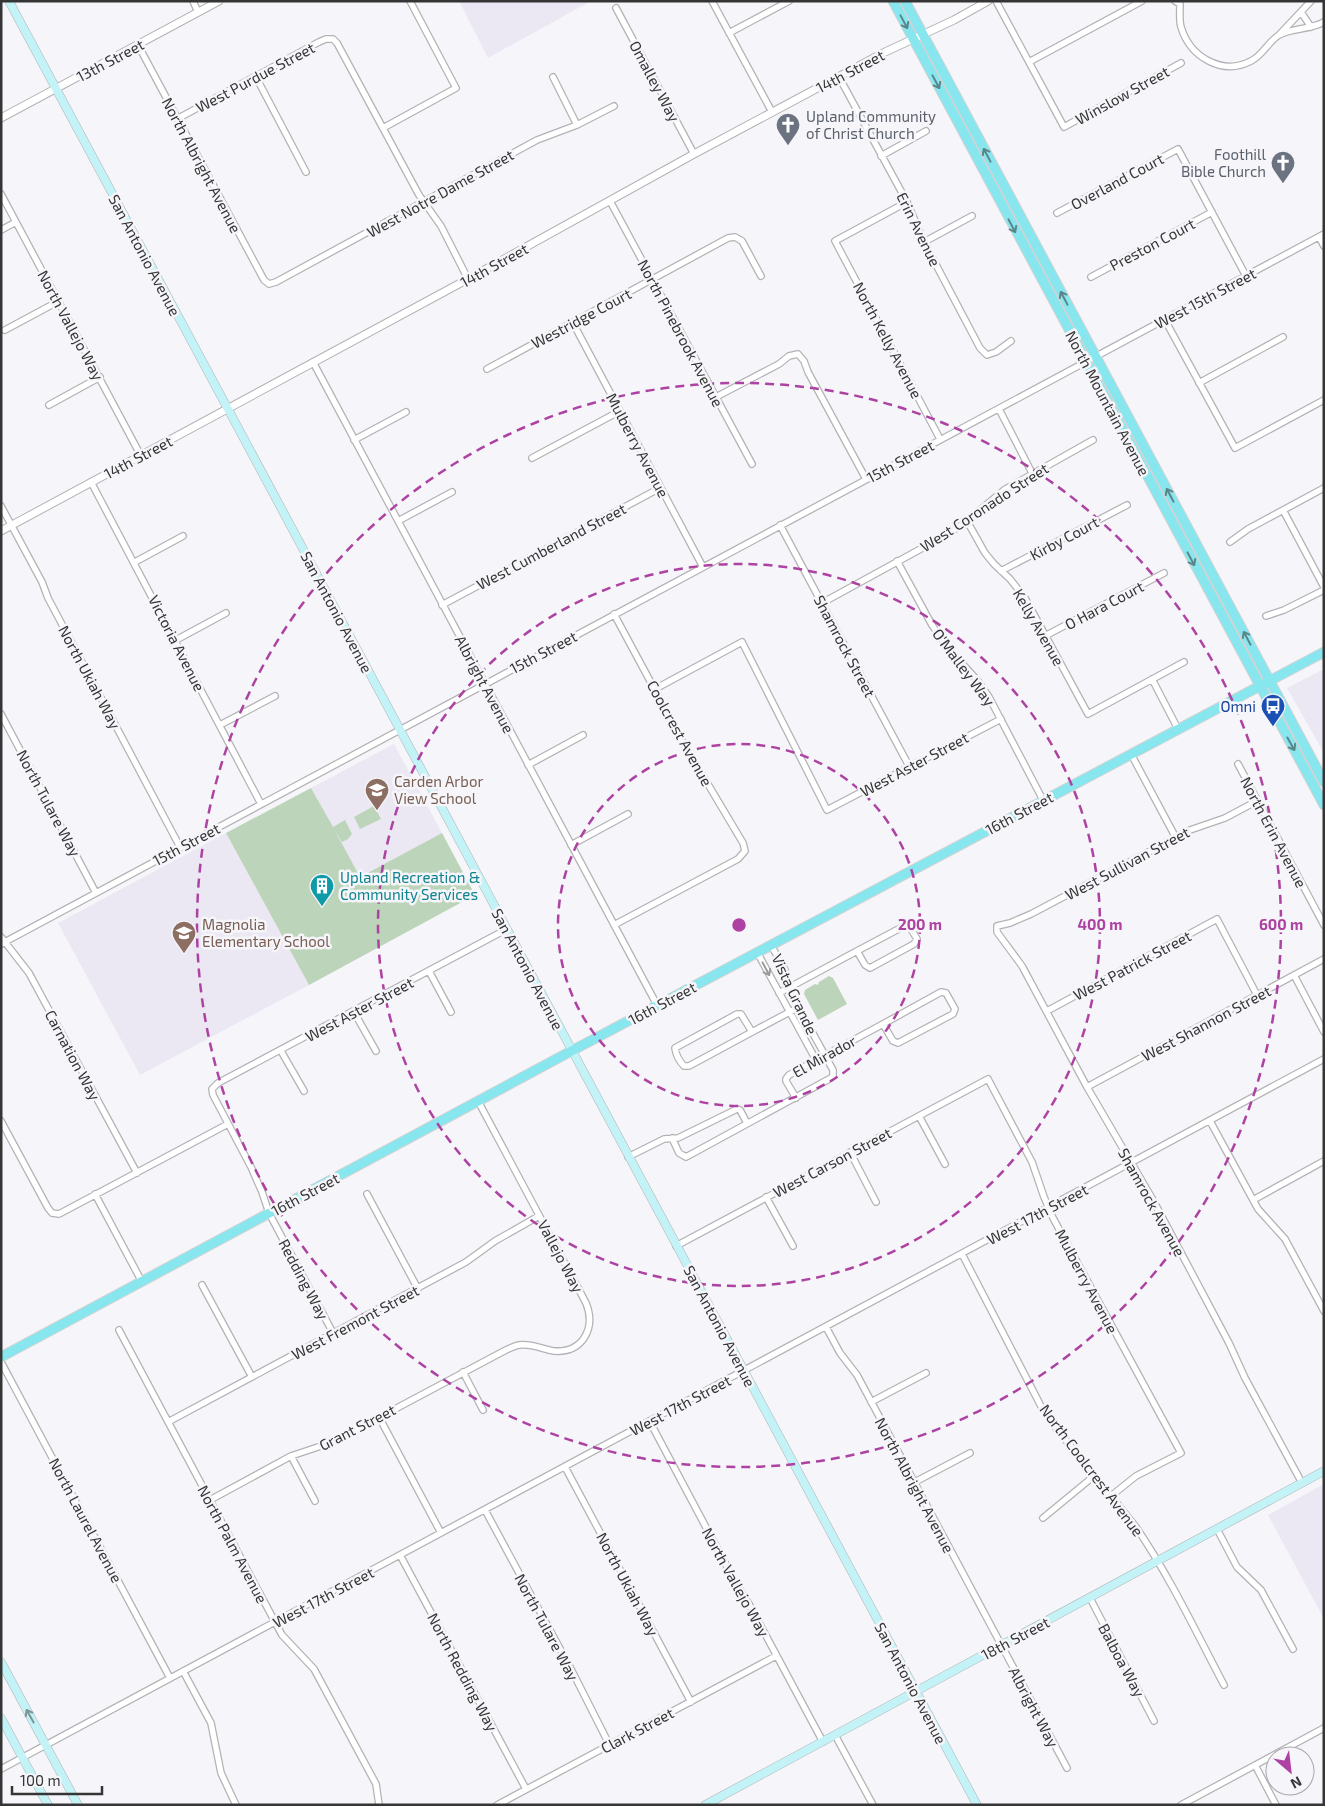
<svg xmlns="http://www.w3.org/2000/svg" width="1325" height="1806" font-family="'Exo 2',sans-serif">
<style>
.built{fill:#ebe8f3}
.green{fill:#bcd4b9}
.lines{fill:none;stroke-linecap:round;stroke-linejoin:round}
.minor-casing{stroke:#b3b2b5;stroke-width:8}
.tertiary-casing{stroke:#b3b2b5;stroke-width:9}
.secondary-casing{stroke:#b3b2b5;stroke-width:9}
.primary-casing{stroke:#d3d3d3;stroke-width:11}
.minor{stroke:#fff;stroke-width:5.5}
.tertiary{stroke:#fff;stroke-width:7}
.secondary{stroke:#c3f3f7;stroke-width:8}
.primary{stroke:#88e6ef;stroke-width:9}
.oneway{stroke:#5a8589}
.oneway2{stroke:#9a9a9a}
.oneway3{stroke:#7c9496}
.ring{fill:none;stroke:#ad42a3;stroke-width:2.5;stroke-dasharray:9 6}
.labels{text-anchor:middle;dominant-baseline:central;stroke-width:5;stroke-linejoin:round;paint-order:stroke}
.street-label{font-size:15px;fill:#353536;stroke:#f6f5f9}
.worship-label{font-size:15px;fill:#5b616d;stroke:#f6f5f9;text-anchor:start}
.transit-label{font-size:15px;fill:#164399;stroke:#f6f5f9;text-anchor:end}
.education-label{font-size:15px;fill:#785e54;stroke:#f6f5f9;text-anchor:start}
.culture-label{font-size:15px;fill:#0d838f;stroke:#f6f5f9;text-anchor:start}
.centre{fill:#ad42a3;stroke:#f6f5f9;stroke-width:2.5}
.ring-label{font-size:15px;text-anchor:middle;font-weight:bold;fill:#ad42a3;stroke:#f6f5f9;stroke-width:5;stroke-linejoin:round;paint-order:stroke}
</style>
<rect width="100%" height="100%" fill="#f6f5f9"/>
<path class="built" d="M 459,1 L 591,1 L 488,58 Z
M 1324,669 L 1324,753 L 1287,688 Z
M 394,744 L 442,833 L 360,877 L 311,788 Z
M 226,833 L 309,985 L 140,1075 L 58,923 Z
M 1324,1484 L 1324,1619 L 1268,1515 Z"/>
<path class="green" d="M 311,788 L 333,827 L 345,820 L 352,834 L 348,839 L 342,842 L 334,829 L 360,877 L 442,833 L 475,895 L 309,985 L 226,833 Z
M 374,806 L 381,819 L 360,829 L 354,817 Z
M 829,976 L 833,978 L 847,1004 L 818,1020 L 804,994 L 805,990 L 815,984 L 818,985 L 819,982 Z"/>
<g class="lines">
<defs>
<path id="minor" d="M 193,1 L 198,12
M 712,1 L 772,112
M 996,1 L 1064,127 L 1181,63
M 1175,1 L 1180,4 C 1180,12 1179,20 1181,27 C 1190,57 1222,76 1251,61 C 1263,55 1268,42 1279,35 C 1291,28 1310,30 1324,22
M 616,8 L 694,154
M 1301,12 L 1311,27
M 729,33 L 789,1
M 1280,34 L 1311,1
M 138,45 L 264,280 L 269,284 L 276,282 L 537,140 L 577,125 L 614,106
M 1029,62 L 1142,1
M 256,77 L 306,172
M 553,77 L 577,125
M 839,77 L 907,202 L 924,242 L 980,348 L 987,355 L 996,352 L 1011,341
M 177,119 L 319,42 L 326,39 L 333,39 L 337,43 L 419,195 L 441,226 L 468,279
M 383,128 L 456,88 L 410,1
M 881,156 L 926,131
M 1,194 L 141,456
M 610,201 L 752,464
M 907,202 L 835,241 L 940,439
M 1057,213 L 1178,149 L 1246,276
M 1,230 L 16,222
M 1319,237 L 1324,246
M 924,242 L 972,216
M 1091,277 L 1212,212
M 1165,320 L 1235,448 L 1324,400
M 573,323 L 703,567
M 5,330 L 59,301
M 313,362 L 657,1005
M 487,369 L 728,238 L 735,237 L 742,241 L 761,276
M 1199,383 L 1283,337
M 716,397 L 779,364 L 789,356 L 798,354 L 804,361 L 808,372 L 866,479
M 49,405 L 100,377
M 999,409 L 1032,473
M 354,440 L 406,412
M 532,458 L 620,411
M 91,482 L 261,804
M 1,506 L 42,582 L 48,598 L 180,847
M 1283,510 L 1324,587
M 398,521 L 452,492
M 967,521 L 985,553 L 994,564 L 1010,579 L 1025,598 L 1088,714 L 1184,662
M 780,525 L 909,766
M 1230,542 L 1248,529 L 1324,488
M 897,561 L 932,625 L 948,648 L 978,681 L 989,697 L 1043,800
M 135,562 L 183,536
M 1001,571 L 1127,505
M 822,603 L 948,534 L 967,521 L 1004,490 L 1093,440
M 442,605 L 660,488
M 1266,616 L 1284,610 L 1324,590
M 1045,636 L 1164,573
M 176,640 L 226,613
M 1152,679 L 1178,729
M 655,689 L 742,642 L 827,810 L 1001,719
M 1,714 L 96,893
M 220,725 L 275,696
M 1131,754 L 1176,838
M 1238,764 L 1324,925
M 528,765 L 583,735
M 1257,801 L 1225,818 L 1190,830 L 1031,914 L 1010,923 L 997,926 L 997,932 L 1022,966 L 1087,1087 L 1153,1200 L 1229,1343 L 1245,1378 L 1302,1483
M 571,845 L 628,814
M 908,924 L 917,939 L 914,944 L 870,968 L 865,965 L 857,951 Z
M 614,925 L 738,859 L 745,851 L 743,843 L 684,744 L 614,614
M 1,937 L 29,973 L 137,1173
M 1,944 L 1324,234
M 757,952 L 816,1060
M 429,971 L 451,1012
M 1294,975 L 1324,1032
M 941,992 L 946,993 L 955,1009 L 953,1014 L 898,1043 L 893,1041 L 883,1024 Z
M 779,993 L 857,951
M 1047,1011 L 1217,919 L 1257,995
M 354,1012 L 376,1051
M 737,1014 L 741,1014 L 752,1032 L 689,1066 L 684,1066 C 679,1061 676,1055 675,1048 Z
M 752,1032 L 799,1007
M 281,1051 L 304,1091
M 1087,1087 L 1324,959
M 796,1098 L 786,1081 L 786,1079 L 789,1075 L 883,1024
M 919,1116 L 945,1164
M 1,1121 L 48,1208 L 52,1213 L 59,1214 L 228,1124
M 1210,1121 L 1258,1209 L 1285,1239 L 1324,1311
M 672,1138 L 679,1153 L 686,1157 L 831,1078 L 833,1076 L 833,1070 L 788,988 L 785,970 L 771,945
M 850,1152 L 876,1202
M 628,1157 L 664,1139 L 678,1138 L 737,1109 L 740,1110 L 747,1123
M 95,1194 L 142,1282
M 367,1194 L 418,1289
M 766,1197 L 793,1246
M 1253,1200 L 1324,1161
M 676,1246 L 988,1079 L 1032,1162 L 1044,1197 L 1053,1218 L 1181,1453 L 1136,1476 L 1111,1496
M 962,1254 L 1043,1410 L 1052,1423 L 1136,1527 C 1170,1577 1196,1632 1224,1685
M 202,1285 L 252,1377
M 826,1327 L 840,1353 L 857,1375 L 1067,1768
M 119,1330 L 275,1622 L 282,1635 L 314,1669 L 376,1784 L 379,1805
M 333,1333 L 269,1213 L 262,1192 L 251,1167 L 213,1095 L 212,1089 L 218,1083 L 507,929
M 1,1362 L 170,1678
M 463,1372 L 483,1410
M 871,1402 L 926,1373
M 379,1417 L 441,1533
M 168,1422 L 466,1262 L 495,1241 L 539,1216
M 650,1422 L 734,1580 L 749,1604 L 823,1742
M 291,1456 L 315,1501
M 565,1467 L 691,1702
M 913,1483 L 970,1453
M 210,1500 L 291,1456 L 333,1442 L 504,1351 C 508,1349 514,1346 519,1345 C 531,1343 542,1349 554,1351 C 583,1353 596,1328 586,1303 L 478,1101
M 485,1510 L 572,1671 L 609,1744
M 1043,1518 L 1094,1476
M 1217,1529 L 1237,1567 L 1261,1590 L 1293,1649
M 400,1555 L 526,1789
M 1090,1598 L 1154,1721
M 183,1671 L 211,1723 L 221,1773 L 236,1805
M 835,1735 L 873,1805
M 1255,1765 L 1276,1805
M 1,1769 L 1324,1059
M 497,1805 L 776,1656
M 1181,1805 L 1324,1728"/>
<path id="tertiary" d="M 1,118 L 219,1
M 1,531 L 468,279 L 694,154 L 883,53 L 954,20 L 988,1"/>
<path id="secondary" d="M 9,1 L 977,1805
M 1,1662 L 78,1805
M 1,1718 L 48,1805
M 705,1805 L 1324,1471"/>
<path id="primary" d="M 893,1 L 1324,805
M 905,1 L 1324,782
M 1,1357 L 562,1056 L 1324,652"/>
</defs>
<use href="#minor" class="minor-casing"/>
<use href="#tertiary" class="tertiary-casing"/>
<use href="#secondary" class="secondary-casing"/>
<use href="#primary" class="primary-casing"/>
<use href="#minor" class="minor"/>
<use href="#tertiary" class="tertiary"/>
<use href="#secondary" class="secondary"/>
<use href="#primary" class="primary"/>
</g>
<defs><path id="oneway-shaft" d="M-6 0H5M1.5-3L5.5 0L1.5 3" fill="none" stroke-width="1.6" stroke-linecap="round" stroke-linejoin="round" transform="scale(1.25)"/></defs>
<g class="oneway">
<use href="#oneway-shaft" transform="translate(904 22) rotate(62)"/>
<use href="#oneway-shaft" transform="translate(936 82) rotate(62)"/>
<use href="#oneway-shaft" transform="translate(987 155) rotate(-118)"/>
<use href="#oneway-shaft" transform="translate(1012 226) rotate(62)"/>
<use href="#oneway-shaft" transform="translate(1064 298) rotate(-118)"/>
<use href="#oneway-shaft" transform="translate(1170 495) rotate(-118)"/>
<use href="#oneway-shaft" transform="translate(1191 559) rotate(62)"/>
<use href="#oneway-shaft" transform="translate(1247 638) rotate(-118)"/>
<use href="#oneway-shaft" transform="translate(1291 744) rotate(61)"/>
</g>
<use class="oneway2" href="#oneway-shaft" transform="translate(766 969) rotate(62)"/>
<use class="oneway3" href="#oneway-shaft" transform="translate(30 1716) rotate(-119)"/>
<g class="ring">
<circle cx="739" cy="925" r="181"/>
<circle cx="739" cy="925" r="361"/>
<circle cx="739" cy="925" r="542"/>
</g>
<defs>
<symbol id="church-pin" viewBox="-11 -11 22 30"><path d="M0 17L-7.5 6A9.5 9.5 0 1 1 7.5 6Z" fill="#6b7280" stroke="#f6f5f9"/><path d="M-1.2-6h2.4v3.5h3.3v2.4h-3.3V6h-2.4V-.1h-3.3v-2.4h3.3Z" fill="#fff"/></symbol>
<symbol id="bus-pin" viewBox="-11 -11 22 30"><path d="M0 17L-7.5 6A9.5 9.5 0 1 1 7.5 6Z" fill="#1a4fb4" stroke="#f6f5f9"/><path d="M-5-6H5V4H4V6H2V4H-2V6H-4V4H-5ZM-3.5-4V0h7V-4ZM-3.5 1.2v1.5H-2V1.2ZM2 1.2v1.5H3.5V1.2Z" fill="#fff"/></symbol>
<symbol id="school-pin" viewBox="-11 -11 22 30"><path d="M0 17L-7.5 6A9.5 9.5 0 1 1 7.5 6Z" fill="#8d6e63" stroke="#f6f5f9"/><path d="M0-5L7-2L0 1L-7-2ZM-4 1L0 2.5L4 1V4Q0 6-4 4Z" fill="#fff"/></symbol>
<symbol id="building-pin" viewBox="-11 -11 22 30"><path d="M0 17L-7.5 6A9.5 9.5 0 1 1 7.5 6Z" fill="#0f9aa8" stroke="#f6f5f9"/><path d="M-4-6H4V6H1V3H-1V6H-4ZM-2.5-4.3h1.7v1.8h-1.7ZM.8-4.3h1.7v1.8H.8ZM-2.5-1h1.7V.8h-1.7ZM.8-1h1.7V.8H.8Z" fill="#fff"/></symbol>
</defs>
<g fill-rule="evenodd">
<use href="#church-pin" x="774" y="111" width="28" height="38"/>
<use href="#church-pin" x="1269" y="149" width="28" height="38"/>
<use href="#bus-pin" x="1259" y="692" width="28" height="38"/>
<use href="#school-pin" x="363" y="776" width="28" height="38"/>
<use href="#building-pin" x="308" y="872" width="28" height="38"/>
<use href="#school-pin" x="170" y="919" width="28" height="38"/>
</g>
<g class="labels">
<g class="street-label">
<text transform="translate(110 60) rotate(-28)">13th Street</text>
<text transform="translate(850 71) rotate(-28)">14th Street</text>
<text transform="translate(255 77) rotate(-28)">West Purdue Street</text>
<text transform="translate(655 81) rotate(62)">Omalley Way</text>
<text transform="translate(1122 95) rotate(-29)">Winslow Street</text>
<text transform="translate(202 165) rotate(62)">North Albright Avenue</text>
<text transform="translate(1117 181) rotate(-28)">Overland Court</text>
<text transform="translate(440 193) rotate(-29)">West Notre Dame Street</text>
<text transform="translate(919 229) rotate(64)">Erin Avenue</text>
<text transform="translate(1152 244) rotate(-28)">Preston Court</text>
<text transform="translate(145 255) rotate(62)">San Antonio Avenue</text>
<text transform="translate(494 265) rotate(-29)">14th Street</text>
<text transform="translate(1205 298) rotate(-28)">West 15th Street</text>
<text transform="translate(581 318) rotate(-28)">Westridge Court</text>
<text transform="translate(71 325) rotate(62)">North Vallejo Way</text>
<text transform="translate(681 333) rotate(62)">North Pinebrook Avenue</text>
<text transform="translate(888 340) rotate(62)">North Kelly Avenue</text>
<text transform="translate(1108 403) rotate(62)">North Mountain Avenue</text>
<text transform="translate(638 445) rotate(62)">Mulberry Avenue</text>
<text transform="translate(138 457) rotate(-28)">14th Street</text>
<text transform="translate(900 461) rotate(-28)">15th Street</text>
<text transform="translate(984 507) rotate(-33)">West Coronado Street</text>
<text transform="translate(1064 538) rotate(-28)">Kirby Court</text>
<text transform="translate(551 546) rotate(-28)">West Cumberland Street</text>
<text transform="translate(1104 605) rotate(-28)">O Hara Court</text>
<text transform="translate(337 612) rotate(62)">San Antonio Avenue</text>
<text transform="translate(1039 627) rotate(60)">Kelly Avenue</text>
<text transform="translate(177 643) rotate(63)">Victoria Avenue</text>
<text transform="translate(845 646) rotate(62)">Shamrock Street</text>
<text transform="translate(543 652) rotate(-28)">15th Street</text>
<text transform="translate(964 667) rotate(53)">O'Malley Way</text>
<text transform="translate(90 677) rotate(62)">North Ukiah Way</text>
<text transform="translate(485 684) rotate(62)">Albright Avenue</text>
<text transform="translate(680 733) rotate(61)">Coolcrest Avenue</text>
<text transform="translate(914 764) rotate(-28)">West Aster Street</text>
<text transform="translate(49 803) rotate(62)">North Tulare Way</text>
<text transform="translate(1019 813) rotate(-28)">16th Street</text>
<text transform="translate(1274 832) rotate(62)">North Erin Avenue</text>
<text transform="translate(186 844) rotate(-28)">15th Street</text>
<text transform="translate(1127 863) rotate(-28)">West Sullivan Street</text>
<text transform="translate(1132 965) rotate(-28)">West Patrick Street</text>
<text transform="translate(528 969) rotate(62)">San Antonio Avenue</text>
<text transform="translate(795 994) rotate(65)">Vista Grande</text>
<text transform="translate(662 1003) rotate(-28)">16th Street</text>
<text transform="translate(359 1009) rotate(-28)">West Aster Street</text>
<text transform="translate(1206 1023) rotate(-28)">West Shannon Street</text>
<text transform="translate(73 1055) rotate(62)">Carnation Way</text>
<text transform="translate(824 1056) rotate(-29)">El Mirador</text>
<text transform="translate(832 1162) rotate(-28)">West Carson Street</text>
<text transform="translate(305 1194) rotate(-28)">16th Street</text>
<text transform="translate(1152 1202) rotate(61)">Shamrock Avenue</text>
<text transform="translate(1037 1214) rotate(-28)">West 17th Street</text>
<text transform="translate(561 1256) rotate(62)">Vallejo Way</text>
<text transform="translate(304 1279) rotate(62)">Redding Way</text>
<text transform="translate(1087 1281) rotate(62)">Mulberry Avenue</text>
<text transform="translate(355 1322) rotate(-28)">West Fremont Street</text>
<text transform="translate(720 1326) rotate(62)">San Antonio Avenue</text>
<text transform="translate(680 1405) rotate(-28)">West 17th Street</text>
<text transform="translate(357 1427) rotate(-27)">Grant Street</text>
<text transform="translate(1092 1470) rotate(53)">North Coolcrest Avenue</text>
<text transform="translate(915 1485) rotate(62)">North Albright Avenue</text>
<text transform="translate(86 1520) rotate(62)">North Laurel Avenue</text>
<text transform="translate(233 1544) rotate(62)">North Palm Avenue</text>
<text transform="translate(736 1582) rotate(61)">North Vallejo Way</text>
<text transform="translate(628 1584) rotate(62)">North Ukiah Way</text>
<text transform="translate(323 1597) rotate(-28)">West 17th Street</text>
<text transform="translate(547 1627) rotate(62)">North Tulare Way</text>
<text transform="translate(1015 1638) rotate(-28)">18th Street</text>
<text transform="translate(1122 1660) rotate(62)">Balboa Way</text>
<text transform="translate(463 1672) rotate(62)">North Redding Way</text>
<text transform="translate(911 1683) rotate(62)">San Antonio Avenue</text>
<text transform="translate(1034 1707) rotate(62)">Albright Way</text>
<text transform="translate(637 1730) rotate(-28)">Clark Street</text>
</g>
<g class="worship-label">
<text x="806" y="116">Upland Community<tspan x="806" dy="17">of Christ Church</tspan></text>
<text x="1266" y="154" text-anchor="end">Foothill<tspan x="1266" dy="17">Bible Church</tspan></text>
</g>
<g class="transit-label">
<text x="1256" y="706">Omni</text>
</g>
<g class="education-label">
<text x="394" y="781">Carden Arbor<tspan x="394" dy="17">View School</tspan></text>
<text x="202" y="924">Magnolia<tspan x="202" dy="17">Elementary School</tspan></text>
</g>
<g class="culture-label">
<text x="340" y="877">Upland Recreation &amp;<tspan x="340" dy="17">Community Services</tspan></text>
</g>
</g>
<circle cx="739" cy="925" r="8" class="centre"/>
<g class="ring-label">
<text x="920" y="930">200 m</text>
<text x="1100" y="930">400 m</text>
<text x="1281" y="930">600 m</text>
</g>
<rect width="1325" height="1806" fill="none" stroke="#353536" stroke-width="5"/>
<g transform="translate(1290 1771) rotate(152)"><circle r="24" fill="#f6f5f9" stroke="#a9a8ab"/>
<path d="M0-4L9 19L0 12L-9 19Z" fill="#ad42a3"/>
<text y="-8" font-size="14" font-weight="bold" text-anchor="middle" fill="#353536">N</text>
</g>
<path d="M12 1786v8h90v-8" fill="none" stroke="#353536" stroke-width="2.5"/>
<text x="20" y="1786" font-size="15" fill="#353536" stroke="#f6f5f9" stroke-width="4" paint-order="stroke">100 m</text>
</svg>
